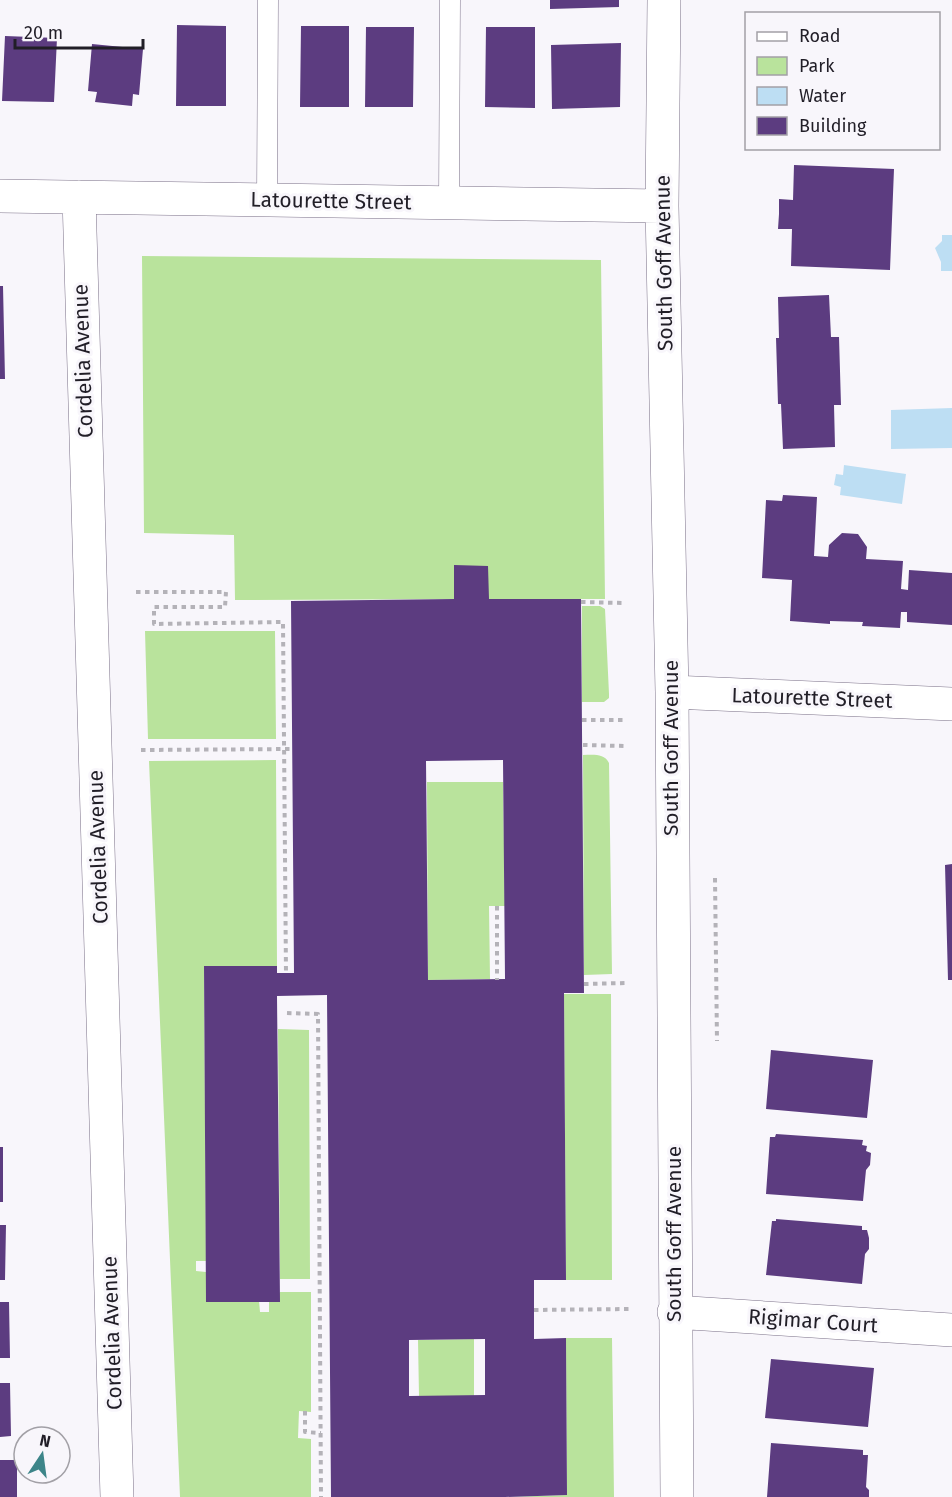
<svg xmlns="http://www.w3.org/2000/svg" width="952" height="1497" font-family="'Fira Sans',sans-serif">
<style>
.green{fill:#b9e39c}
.water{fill:#bddef3}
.building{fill:#5c3c80;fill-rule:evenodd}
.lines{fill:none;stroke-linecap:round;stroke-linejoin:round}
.lane-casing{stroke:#7c7289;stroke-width:21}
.street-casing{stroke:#7c7289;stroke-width:34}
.path{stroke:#b4b2b8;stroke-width:4;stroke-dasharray:4.5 4.5;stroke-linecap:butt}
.lane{stroke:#fff;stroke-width:20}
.street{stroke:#fff;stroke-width:33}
.labels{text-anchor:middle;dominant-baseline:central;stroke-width:6;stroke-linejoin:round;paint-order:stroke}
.street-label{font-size:21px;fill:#211e27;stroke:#f8f6fb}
</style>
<rect width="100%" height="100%" fill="#f8f6fb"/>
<path class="green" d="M 142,256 L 601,260 L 605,599 L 489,599 L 454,565 L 454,599 L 235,600 L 234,535 L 144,533 Z
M 582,606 L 600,606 L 605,609 L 609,694 L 609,698 L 604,702 L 582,702 Z
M 145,631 L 275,631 L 276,739 L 148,739 Z
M 583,755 C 593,755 604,753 609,763 L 612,974 L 584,975 Z
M 276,760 L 277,966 L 204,967 L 206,1261 L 196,1261 L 196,1271 L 206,1272 L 206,1302 L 259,1301 L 260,1312 L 269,1312 L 269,1302 L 280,1292 L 311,1292 L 311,1412 L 299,1411 L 298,1438 L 311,1439 L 311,1497 L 180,1497 L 149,761 Z
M 427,782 L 503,782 L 505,906 L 489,906 L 490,979 L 428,980 Z
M 564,994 L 611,994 L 612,1280 L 566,1280 Z
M 278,1029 L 309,1030 L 310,1279 L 280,1279 Z
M 566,1338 L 612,1338 L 614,1497 L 505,1497 L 567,1495 Z
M 474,1339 L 474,1396 L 419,1396 L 418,1340 Z"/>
<path class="water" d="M 942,235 L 952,235 L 952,271 L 941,271 L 941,262 L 935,248 L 942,241 Z
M 952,408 L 952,448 L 891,449 L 891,410 Z
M 844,465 L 906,474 L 902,504 L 840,495 L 841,487 L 834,485 L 836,474 L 843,475 Z"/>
<path class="building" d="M 550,0 L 619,0 L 619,7 L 550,9 Z
M 177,25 L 226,26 L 226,106 L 176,106 Z
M 301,26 L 349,26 L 349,107 L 300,107 Z
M 366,27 L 414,27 L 413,107 L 365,107 Z
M 486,27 L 535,27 L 535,108 L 485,107 Z
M 5,36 L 57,38 L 54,102 L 2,101 Z
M 621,43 L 620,107 L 552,109 L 551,45 Z
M 92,44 L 143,49 L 139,95 L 133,94 L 132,106 L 95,102 L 97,92 L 88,91 Z
M 794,165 L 894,169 L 890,270 L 791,266 L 792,229 L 778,229 L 779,214 L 779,199 L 793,200 Z
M 0,286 L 3,286 L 5,379 L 0,379 Z
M 829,295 L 831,337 L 839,337 L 841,405 L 834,405 L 835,447 L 783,449 L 781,404 L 778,404 L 776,338 L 779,338 L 778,297 Z
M 783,495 L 817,497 L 814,556 L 828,557 L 829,545 L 842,533 L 858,534 L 867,547 L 866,559 L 903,561 L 901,589 L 908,590 L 909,570 L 952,573 L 952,625 L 907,622 L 907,612 L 901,612 L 900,628 L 862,626 L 863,622 L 830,621 L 830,624 L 790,621 L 792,580 L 762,578 L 766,500 L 782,501 Z
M 454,565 L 488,566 L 489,599 L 581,599 L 584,993 L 564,993 L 566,1280 L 534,1280 L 534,1339 L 566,1338 L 567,1495 L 505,1497 L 331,1497 L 327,995 L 277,996 L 280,1302 L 206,1302 L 204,966 L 277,966 L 277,973 L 294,973 L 291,601 L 454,599 ZM 503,760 L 505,979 L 428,980 L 426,761 ZM 485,1339 L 485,1395 L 409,1396 L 409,1340 Z
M 952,864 L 952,980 L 948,980 L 945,865 Z
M 771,1050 L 873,1060 L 867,1118 L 766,1109 Z
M 776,1134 L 863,1140 L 862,1145 L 867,1146 L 866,1151 L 871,1153 L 870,1165 L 866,1170 L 863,1201 L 766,1194 L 770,1137 L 775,1137 Z
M 0,1147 L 3,1147 L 3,1202 L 0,1202 Z
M 776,1219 L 862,1226 L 862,1230 L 867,1230 L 869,1238 L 869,1249 L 865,1254 L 862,1284 L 766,1275 L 772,1221 L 776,1221 Z
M 0,1225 L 6,1225 L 5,1280 L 0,1280 Z
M 0,1302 L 9,1302 L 10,1358 L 0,1358 Z
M 771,1359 L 874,1368 L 868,1427 L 765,1418 Z
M 0,1383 L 10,1383 L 11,1436 L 0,1437 Z
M 771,1443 L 863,1450 L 863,1455 L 868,1455 L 866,1487 L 869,1490 L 869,1497 L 767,1497 Z
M 0,1460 L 17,1460 L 17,1497 L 0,1497 Z"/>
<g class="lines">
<defs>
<path id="lane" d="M 267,200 L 268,0
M 449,202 L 450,0"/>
<path id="street" d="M 664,0 L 662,206 L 672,692 L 677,1497
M 0,196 L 662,206
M 79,197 L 117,1497
M 672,692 L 952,704
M 674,1312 L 952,1330"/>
</defs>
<use href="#lane" class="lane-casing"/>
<use href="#street" class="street-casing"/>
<path class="path" d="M 136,592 L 226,592 L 225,607 L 154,607 L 154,624 L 283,622 L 286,974
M 581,602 L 624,603
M 582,720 L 625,720
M 583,745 L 625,746
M 141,750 L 293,749
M 715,878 L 717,1041
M 497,906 L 497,980
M 584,984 L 626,983
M 287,1013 L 318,1014 L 321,1497
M 534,1310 L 629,1309
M 305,1411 L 305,1432 L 321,1433"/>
<use href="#lane" class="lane"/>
<use href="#street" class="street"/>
</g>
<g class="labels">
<g class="street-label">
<text transform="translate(331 201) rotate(1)">Latourette Street</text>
<text transform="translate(664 263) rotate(-91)">South Goff Avenue</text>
<text transform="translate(83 361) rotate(-92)">Cordelia Avenue</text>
<text transform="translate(812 698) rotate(2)">Latourette Street</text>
<text transform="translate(671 748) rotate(-90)">South Goff Avenue</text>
<text transform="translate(98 847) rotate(-92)">Cordelia Avenue</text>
<text transform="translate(674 1234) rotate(-90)">South Goff Avenue</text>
<text transform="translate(813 1321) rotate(4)">Rigimar Court</text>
<text transform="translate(112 1333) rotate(-92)">Cordelia Avenue</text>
</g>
</g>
<rect x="745" y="12" width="195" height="138" fill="#f8f6fb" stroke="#a2a0a6" stroke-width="1.5"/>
<rect x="757" y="32" width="30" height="9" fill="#ffffff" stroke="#a2a0a6" stroke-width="1.5"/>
<text x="799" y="42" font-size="18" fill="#211e27">Road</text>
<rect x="757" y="57" width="30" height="18" fill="#b9e39c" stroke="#a2a0a6" stroke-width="1.5"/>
<text x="799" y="72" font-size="18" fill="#211e27">Park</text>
<rect x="757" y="87" width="30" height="18" fill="#bddef3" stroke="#a2a0a6" stroke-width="1.5"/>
<text x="799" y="102" font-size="18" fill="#211e27">Water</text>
<rect x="757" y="117" width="30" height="18" fill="#5c3c80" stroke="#a2a0a6" stroke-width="1.5"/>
<text x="799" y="132" font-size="18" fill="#211e27">Building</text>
<g transform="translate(42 1455) rotate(13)"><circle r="28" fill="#f8f6fb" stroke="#a2a0a6" stroke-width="1.5"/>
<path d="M0-4.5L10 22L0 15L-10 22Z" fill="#3d8589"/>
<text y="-9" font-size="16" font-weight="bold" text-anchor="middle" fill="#211e27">N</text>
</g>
<path d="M15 39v9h128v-9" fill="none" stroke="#211e27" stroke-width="3"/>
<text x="24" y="39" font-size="18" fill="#211e27" stroke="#f8f6fb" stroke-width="4.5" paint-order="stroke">20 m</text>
</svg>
